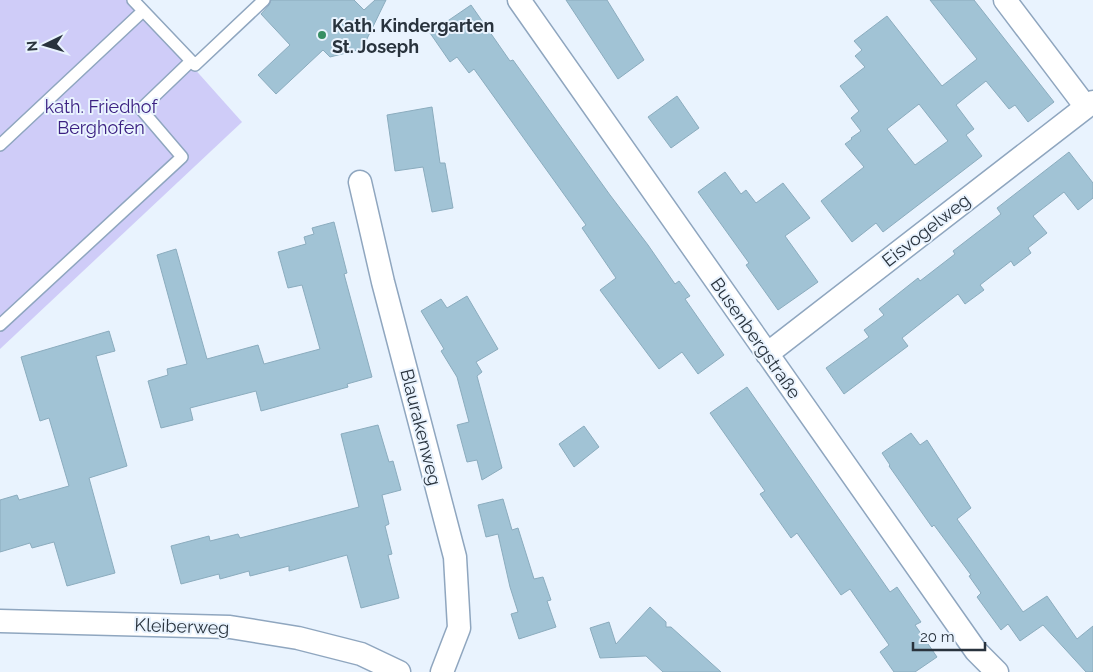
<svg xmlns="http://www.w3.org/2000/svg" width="1093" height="672" font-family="Raleway,sans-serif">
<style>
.green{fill:#cfccf8}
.building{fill:#a1c3d5;stroke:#8bacbe;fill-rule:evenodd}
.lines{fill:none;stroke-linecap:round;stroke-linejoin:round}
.service-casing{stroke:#8fa6bf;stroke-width:14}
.minor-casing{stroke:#8fa6bf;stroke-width:25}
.service{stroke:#fff;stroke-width:11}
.minor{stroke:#fff;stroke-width:22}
.poi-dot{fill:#378f64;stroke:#e9f3fe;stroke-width:2}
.labels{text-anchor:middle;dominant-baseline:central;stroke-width:4;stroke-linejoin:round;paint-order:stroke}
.poi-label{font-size:18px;font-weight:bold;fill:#29333d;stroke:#e9f3fe;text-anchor:start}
.park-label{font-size:18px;fill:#3b2082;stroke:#e9f3fe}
.street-label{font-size:18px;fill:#29333d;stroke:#e9f3fe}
</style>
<rect width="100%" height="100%" fill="#e9f3fe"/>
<path class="green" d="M 0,0 L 133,0 L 242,122 L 0,349 Z"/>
<path class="building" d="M 271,0 L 354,0 L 364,10 L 375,0 L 386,0 L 362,49 L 330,57 L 323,50 L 276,94 L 258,75 L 290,45 L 261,14 L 269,5 Z
M 566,0 L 607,0 L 644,60 L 618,79 Z
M 930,0 L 974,0 L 1054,102 L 1028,122 L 1015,105 L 1009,109 L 986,81 L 956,105 L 974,129 L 966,135 L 982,156 L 883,232 L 876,223 L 852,242 L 821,201 L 864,167 L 845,144 L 852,139 L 851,138 L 861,131 L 851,118 L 859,111 L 840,86 L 865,67 L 855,56 L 862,50 L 854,41 L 887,16 L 942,86 L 977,59 ZM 919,104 L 948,141 L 915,165 L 887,129 Z
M 471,5 L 510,61 L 513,60 L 610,195 L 648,245 L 675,284 L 679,281 L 690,296 L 685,299 L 724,355 L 698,374 L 682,352 L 659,369 L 600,290 L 616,278 L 582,228 L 586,225 L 474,69 L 469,73 L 457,57 L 450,62 L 430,33 Z
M 677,96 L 699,128 L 671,148 L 648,117 Z
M 432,107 L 440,163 L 445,163 L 453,208 L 432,212 L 423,167 L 395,171 L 387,115 Z
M 1069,152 L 1093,183 L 1093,198 L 1078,210 L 1064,192 L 1033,216 L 1047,233 L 1028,248 L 1031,253 L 1014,266 L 1011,261 L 980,285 L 984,290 L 965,304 L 958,294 L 902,338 L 908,346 L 844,394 L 826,368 L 869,337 L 864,330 L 884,315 L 879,309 L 918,278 L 920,281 L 955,254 L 953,251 L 1001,214 L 997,208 Z
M 725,172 L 741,194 L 746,190 L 756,203 L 783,183 L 810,218 L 785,236 L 818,282 L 778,310 L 746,265 L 749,263 L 698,192 Z
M 334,222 L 347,273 L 344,274 L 372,377 L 347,384 L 348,387 L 261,411 L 256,391 L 190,408 L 193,420 L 161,428 L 148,381 L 168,375 L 167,369 L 187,364 L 157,255 L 176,249 L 207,359 L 258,345 L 264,364 L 320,349 L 302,285 L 288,288 L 278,252 L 306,244 L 304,237 L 314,234 L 312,228 Z
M 467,296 L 498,349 L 476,362 L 482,372 L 477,376 L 502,468 L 482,480 L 477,460 L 467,462 L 457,425 L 469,422 L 457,377 L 441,351 L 444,349 L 421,311 L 441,299 L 447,308 Z
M 109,331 L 115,351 L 96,356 L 127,466 L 89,478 L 115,573 L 67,586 L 54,542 L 32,548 L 30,543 L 0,552 L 0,500 L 17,495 L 19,500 L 69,486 L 49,418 L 40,421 L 21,357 Z
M 747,387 L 890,592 L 897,587 L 921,622 L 915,625 L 937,657 L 915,672 L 894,672 L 880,652 L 889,645 L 850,589 L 841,595 L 797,533 L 791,538 L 760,494 L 765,491 L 710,413 Z
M 378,425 L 389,462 L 393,461 L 401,490 L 382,495 L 389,524 L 385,526 L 392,554 L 388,555 L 399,598 L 361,608 L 347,555 L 289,571 L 289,566 L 250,576 L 249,571 L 220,579 L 219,574 L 181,584 L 171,546 L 209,536 L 210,541 L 238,534 L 240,538 L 359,507 L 341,434 Z
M 584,426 L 599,447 L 574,467 L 559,444 Z
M 911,433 L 920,445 L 927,440 L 971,508 L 957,519 L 1023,612 L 1047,596 L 1077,639 L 1093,626 L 1093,672 L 1086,672 L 1043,625 L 1020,641 L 1008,624 L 1001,630 L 977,597 L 981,593 L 969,576 L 971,575 L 934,525 L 932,527 L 889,466 L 890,465 L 882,453 Z
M 503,499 L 512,530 L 518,528 L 534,579 L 543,577 L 551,600 L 547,601 L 556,627 L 519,639 L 511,614 L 518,612 L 510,587 L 498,534 L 486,537 L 478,505 Z
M 650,607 L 666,622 L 666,627 L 671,627 L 721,672 L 663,672 L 646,656 L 600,658 L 590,628 L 609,622 L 616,644 Z"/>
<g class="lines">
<defs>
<path id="service" d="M 133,0 L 195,65 L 264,0
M 0,145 L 143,11
M 0,325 L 182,157 L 141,109 L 191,61"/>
<path id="minor" d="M 519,0 L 976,651 L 997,672
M 1005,0 L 1086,107 L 1093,102
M 360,182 L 383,282 L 455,557 L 459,628 L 442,672
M 767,354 L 1086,107
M 0,621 L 230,627 L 298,638 L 361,654 L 399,672"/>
</defs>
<use href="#service" class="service-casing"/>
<use href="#minor" class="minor-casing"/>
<use href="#service" class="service"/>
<use href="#minor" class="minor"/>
</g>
<circle class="poi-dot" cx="322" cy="35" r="5"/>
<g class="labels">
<g class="poi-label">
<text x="332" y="25">Kath. Kindergarten<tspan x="332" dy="21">St. Joseph</tspan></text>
</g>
<g class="park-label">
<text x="101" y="106">kath. Friedhof<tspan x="101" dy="21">Berghofen</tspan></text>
</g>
<g class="street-label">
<text transform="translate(926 230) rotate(-38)">Eisvogelweg</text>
<text transform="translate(756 338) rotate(55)">Busenbergstraße</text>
<text transform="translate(421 427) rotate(76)">Blaurakenweg</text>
<text transform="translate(182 626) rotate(2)">Kleiberweg</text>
</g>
</g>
<g transform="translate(45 45) rotate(265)" stroke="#e9f3fe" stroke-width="4" paint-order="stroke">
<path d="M0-4L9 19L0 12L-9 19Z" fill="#29333d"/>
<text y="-8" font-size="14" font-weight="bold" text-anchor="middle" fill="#29333d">N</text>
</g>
<path d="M913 642v8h72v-8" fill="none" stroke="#29333d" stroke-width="2.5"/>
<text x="920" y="642" font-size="15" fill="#29333d" stroke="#e9f3fe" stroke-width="4" paint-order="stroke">20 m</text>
</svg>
